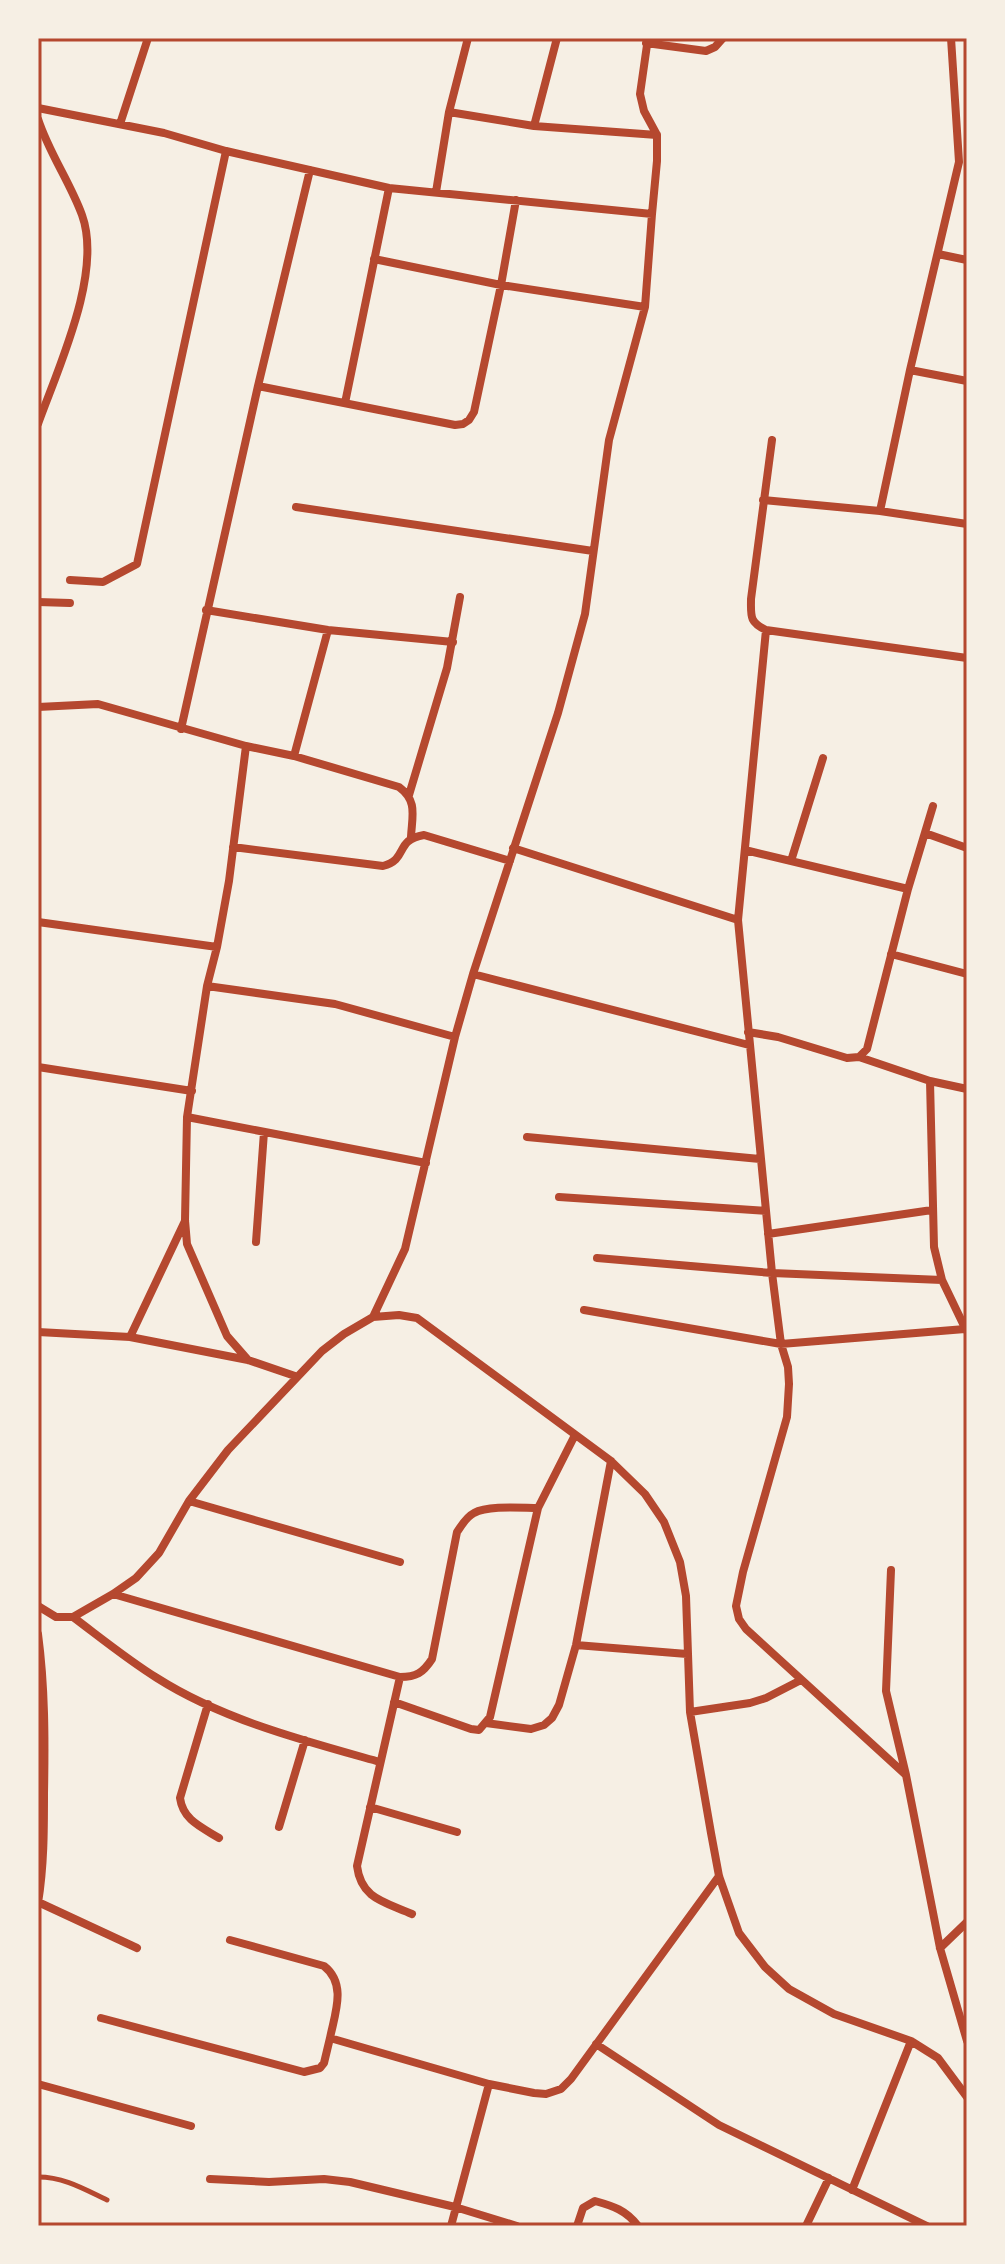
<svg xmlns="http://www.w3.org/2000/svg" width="1005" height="2264" font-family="'PT Serif',serif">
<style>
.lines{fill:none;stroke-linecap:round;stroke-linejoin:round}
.service{stroke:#b5482f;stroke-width:5}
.minor{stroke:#b5482f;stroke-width:8}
.neatline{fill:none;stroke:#b5482f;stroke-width:3}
</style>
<rect width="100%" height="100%" fill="#f6efe4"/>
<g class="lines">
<path class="service" d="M 38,2177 C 64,2177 84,2189 107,2200"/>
<path class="minor" d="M 646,43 L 706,51 L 715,47 L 723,38
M 38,108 L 164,133 L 226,151 L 389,188 L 652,214 L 657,161 L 657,135 L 644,111 L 640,94 L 648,38
M 449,112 L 534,126 L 657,135
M 38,119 C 49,153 70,182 82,215 C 103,273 58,368 38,424
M 120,124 L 148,38
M 534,126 L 557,38
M 436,192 L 449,112 L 468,38
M 938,254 L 967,260
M 374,259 L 501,285 L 645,307
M 910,370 L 967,381
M 258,386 L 455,425 L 463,424 L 469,420 L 474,412 L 501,285 L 516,200
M 345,403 L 389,188
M 772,440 L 751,599 C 751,616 749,622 766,630 L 967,658
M 763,500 L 880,511 L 967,524
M 296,507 L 593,551
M 880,511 L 910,370 L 959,162 L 951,38
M 70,580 L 103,582 L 137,564 L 226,151
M 38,602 L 70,603
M 206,610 L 328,630 L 453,642
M 766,630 L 738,920 L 772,1273 L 781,1344 L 788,1367 L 789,1384 L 787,1417 L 743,1572 L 736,1606 L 739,1619 L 746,1629 L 906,1775 L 940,1948 L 967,2041
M 38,707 L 98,704 L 246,746 L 294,756 L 399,787 C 418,801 412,816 411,837
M 181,729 L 258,386 L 310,170
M 246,746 L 229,881 L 217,947 L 207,986 L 187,1117 L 185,1220 L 187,1244 L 227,1336 L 248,1360
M 294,756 L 328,630
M 409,795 L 447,668 L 460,597
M 925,833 L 967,848
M 233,847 L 383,866 C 409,859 394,840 424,835 L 510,861
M 513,848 L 738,920
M 745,850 L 908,889
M 791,861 L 823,758
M 38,922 L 217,947
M 891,954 L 967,974
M 473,974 L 749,1045
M 207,986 L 335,1004 L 455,1037
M 748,1032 L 778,1037 L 847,1058 L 859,1057 L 867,1049 L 908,889 L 933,806
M 859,1057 L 930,1081 L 967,1089
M 38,1067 L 192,1091
M 930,1081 L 934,1247 L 942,1280 L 966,1330
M 187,1117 L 426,1163
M 527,1137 L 760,1159
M 559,1197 L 766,1211
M 768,1234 L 932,1210
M 256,1242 L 264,1132
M 597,1258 L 772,1273 L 942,1280
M 584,1310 L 781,1344 L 965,1329
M 373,1317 L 405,1249 L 455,1037 L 473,974 L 558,713 L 585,614 L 609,440 L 645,307 L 652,214
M 38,1332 L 130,1337 L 248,1360 L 295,1376
M 130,1337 L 185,1221
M 189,1501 L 400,1562
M 891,1570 L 886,1691 L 906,1775
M 113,1594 L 400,1677
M 38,1606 L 56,1617 L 73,1617 L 113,1594 L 136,1578 L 159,1553 L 189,1501 L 228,1450 L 322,1351 L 344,1334 L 373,1317 L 399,1315 L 417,1318 L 611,1461 L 645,1494 L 664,1522 L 680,1562 L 686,1596 L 690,1712 L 711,1833 L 719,1876 L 739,1933 L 765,1967 L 789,1989 L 834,2014 L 911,2041 L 938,2058 L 967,2097
M 73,1617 C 101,1638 128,1660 157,1678 C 223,1720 305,1741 380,1762
M 38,1634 C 45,1687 45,1739 44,1793 C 44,1830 44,1866 38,1903
M 576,1645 L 687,1654
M 394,1702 L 471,1729 L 479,1730 L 490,1717 L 538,1508 L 575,1435
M 208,1704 L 180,1798 C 183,1820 201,1827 219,1838
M 690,1712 L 750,1703 L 766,1698 L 801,1680
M 486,1723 L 531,1729 L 544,1725 L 552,1718 L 559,1705 L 576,1645 L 611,1461
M 370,1807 L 457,1832
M 279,1827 L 305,1740
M 38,1902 L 137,1948
M 412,1914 C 385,1902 361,1899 357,1866 L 400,1677 C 416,1677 423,1673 432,1659 L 457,1532 C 462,1525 466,1517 474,1513 C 488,1505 522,1508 538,1508
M 230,1940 L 324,1966 C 347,1984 335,2013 330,2038 L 489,2084 L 534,2093 L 546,2094 L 561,2089 L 571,2079 L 719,1876
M 940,1948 L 967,1922
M 101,2018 L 304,2072 L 320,2068 L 324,2063 L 330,2038
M 596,2044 L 719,2125 L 927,2226
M 38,2084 L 191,2126
M 210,2179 L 269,2182 L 324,2179 L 350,2182 L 455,2207 L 517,2226
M 852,2190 L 911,2041
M 451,2226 L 489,2084
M 577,2226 L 583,2208 L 595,2201 C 613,2206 626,2210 638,2226
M 806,2226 L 829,2178"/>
</g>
<rect width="1005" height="2264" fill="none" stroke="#f6efe4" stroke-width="80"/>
<rect x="40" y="40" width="925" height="2184" class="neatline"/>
</svg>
